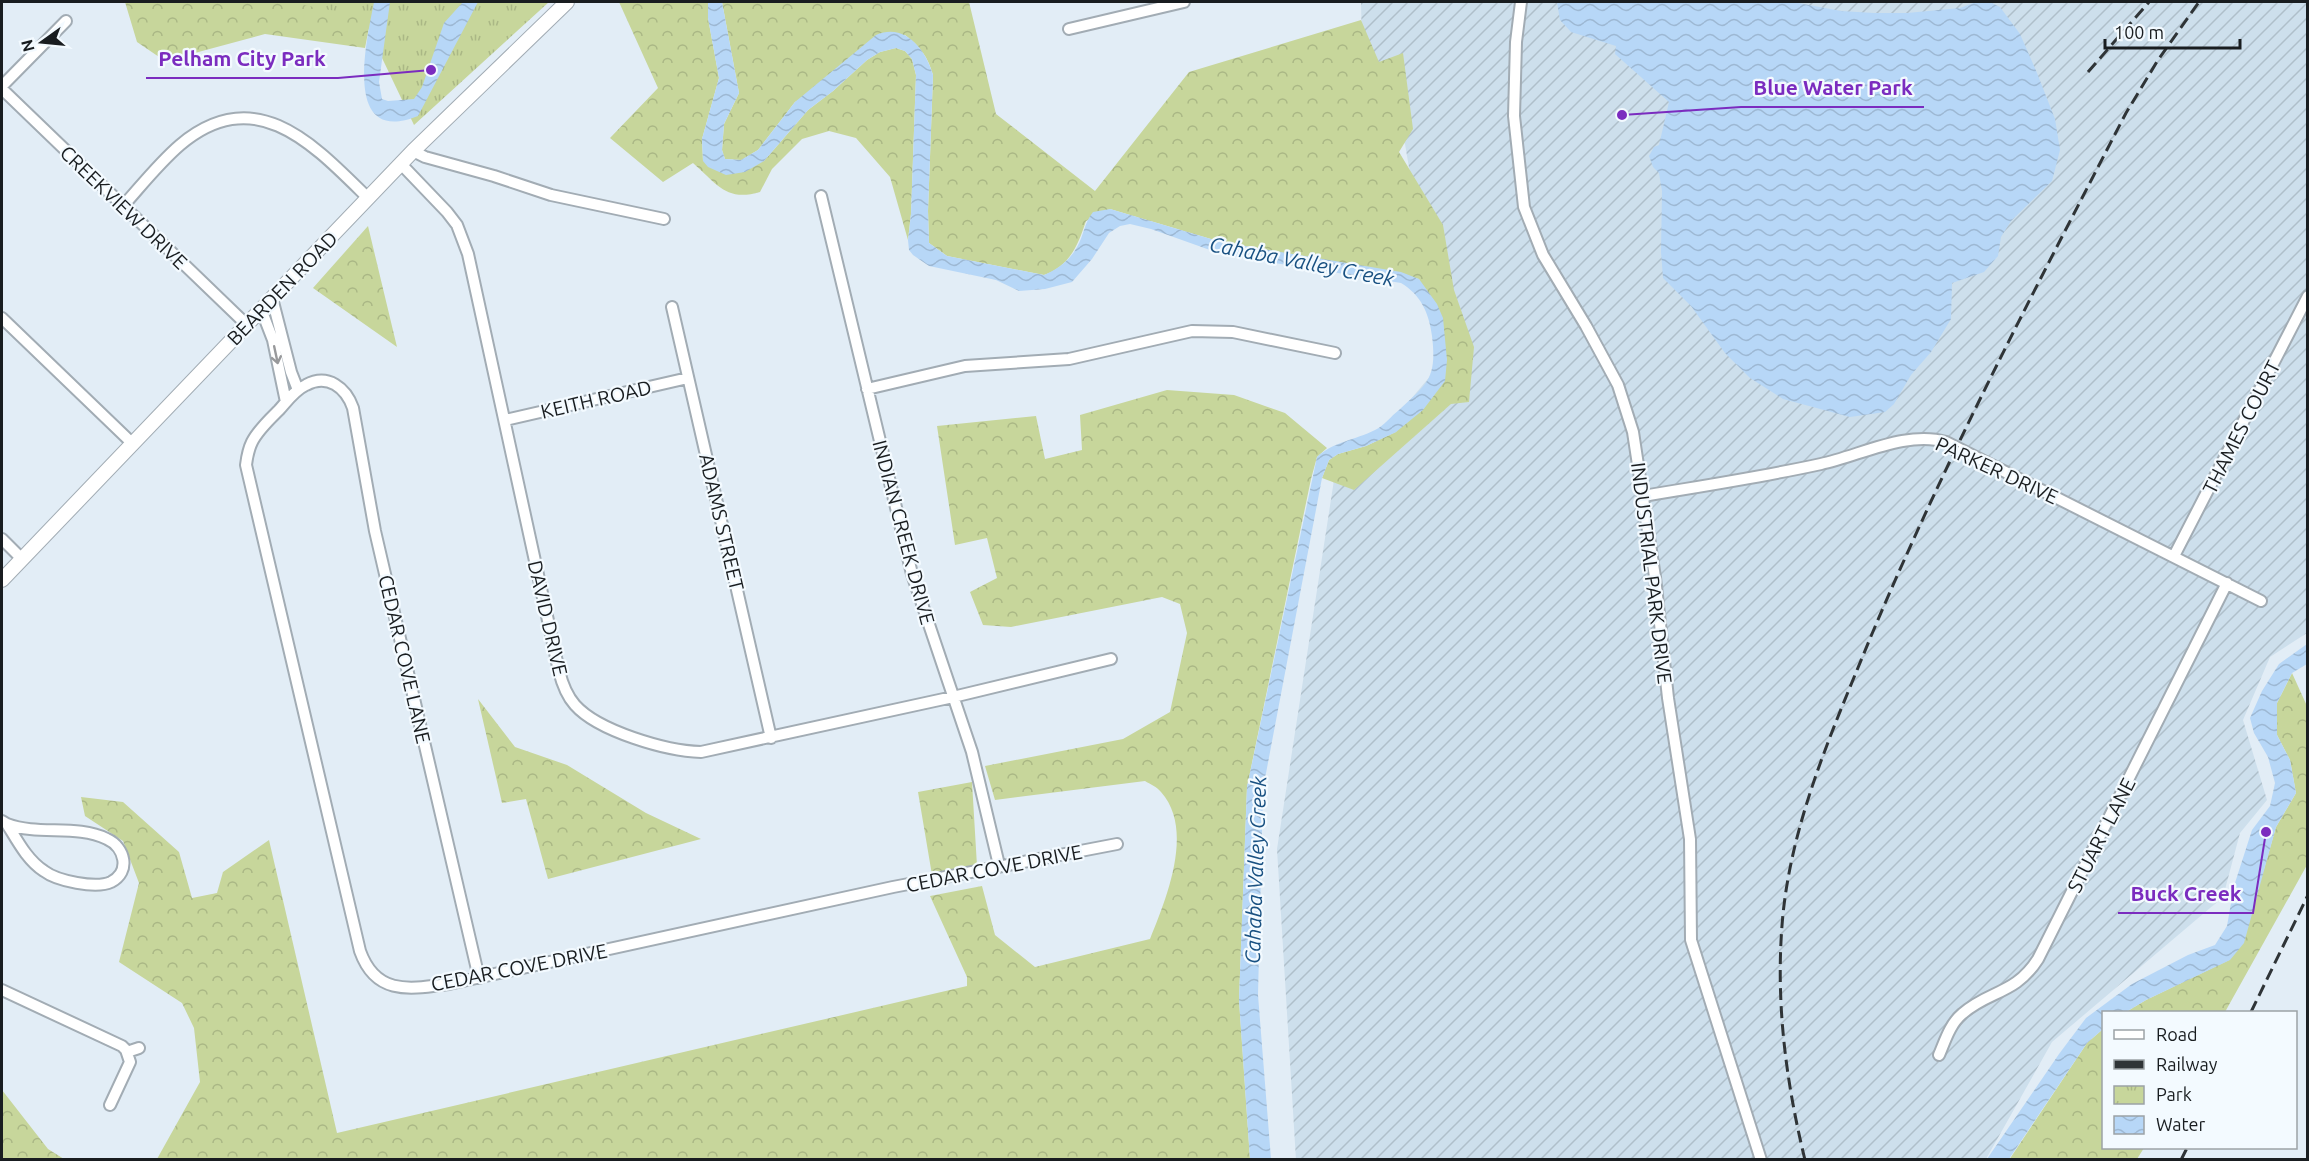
<svg xmlns="http://www.w3.org/2000/svg" width="2309" height="1161" font-family="Ubuntu,sans-serif">
<style>
.industrial{fill:url(#industrial-furrows)}
.forest{fill:url(#forest-crowns)}
.park{fill:url(#park-tufts)}
.water{fill:url(#water-waves)}
.lines{fill:none;stroke-linecap:round;stroke-linejoin:round}
.street-casing{stroke:#a2acb4;stroke-width:14}
.secondary-casing{stroke:#a2acb4;stroke-width:16}
.street{stroke:#fff;stroke-width:10}
.secondary{stroke:#fff;stroke-width:14}
.rail{stroke:#2f3437;stroke-width:3;stroke-dasharray:12 6;stroke-linecap:butt}
.oneway{stroke:#98999b}
.labels{text-anchor:middle;dominant-baseline:central;stroke-width:4.5;stroke-linejoin:round;paint-order:stroke}
.street-label{font-size:20px;fill:#191d20;stroke:#f3faff}
.water-label{font-size:21px;font-style:italic;fill:#195182;stroke:#f3faff}
.leader{fill:none;stroke:#7b2cbf;stroke-width:2}
.callout-dot{fill:#7b2cbf;stroke:#f3faff;stroke-width:2}
.callout-label{font-size:21px;text-anchor:middle;font-weight:bold;fill:#7b2cbf;stroke:#f3faff;stroke-width:4.5;stroke-linejoin:round;paint-order:stroke}
</style>
<defs>
<pattern id="industrial-furrows" width="10" height="10" patternUnits="userSpaceOnUse" patternTransform="scale(1.5)"><rect width="10" height="10" fill="#cddfec"/><path d="M-1 1l2-2M0 10L10 0M9 11l2-2" fill="none" stroke="#afbfca"/></pattern>
<pattern id="forest-crowns" width="20" height="18" patternUnits="userSpaceOnUse" patternTransform="scale(1.5)"><rect width="20" height="18" fill="#c7d69b"/><path d="M2 6a3 3 0 1 1 6 0M12 15a3 3 0 1 1 6 0" fill="none" stroke="#aab785"/></pattern>
<pattern id="park-tufts" width="24" height="20" patternUnits="userSpaceOnUse" patternTransform="scale(1.5)"><rect width="24" height="20" fill="#c7d69b"/><path d="M3 7l-1-3M5 7V3M7 7l1-3M15 17l-1-3M17 17v-4M19 17l1-3" fill="none" stroke="#aab785"/></pattern>
<pattern id="water-waves" width="16" height="10" patternUnits="userSpaceOnUse" patternTransform="scale(1.5)"><rect width="16" height="10" fill="#b7d7f7"/><path d="M0 5q4-4 8 0t8 0" fill="none" stroke="#9db8d3"/></pattern>
</defs>
<rect width="100%" height="100%" fill="#e2edf6"/>
<path class="industrial" d="M 1361,2 L 2307,2 L 2307,633 L 2270,657 L 2243,720 L 2267,800 L 2240,833 L 2223,897 L 2052,1042 L 1986,1159 L 1296,1160 L 1277,849 L 1334,480 L 1374,443 L 1442,362 L 1405,144 L 1363,97 Z"/>
<path class="forest" d="M 125,2 L 374,2 L 365,48 L 265,34 L 165,61 L 137,42 Z
M 619,2 L 708,2 L 708,18 L 719,78 L 702,139 L 703,161 L 764,161 L 808,110 L 833,91 L 867,60 L 880,52 L 896,48 L 905,51 L 912,59 L 916,75 L 911,214 L 908,240 L 890,177 L 856,138 L 829,131 L 802,139 L 772,169 L 760,192 C 726,202 717,184 693,163 L 663,182 L 610,138 L 658,88 Z
M 722,2 L 969,2 L 996,114 L 1095,191 L 1189,72 L 1361,20 L 1379,62 L 1403,53 L 1413,129 L 1399,152 L 1443,225 L 1454,290 L 1474,347 L 1469,402 L 1451,404 L 1354,490 L 1322,478 L 1329,460 L 1338,454 L 1366,446 L 1396,432 L 1447,360 L 1419,279 L 1221,242 L 1110,209 L 1086,221 C 1078,245 1070,266 1044,275 L 947,256 L 929,243 L 928,211 L 933,75 C 928,57 920,46 905,35 L 795,102 L 758,150 L 741,160 L 725,159 L 722,150 L 724,124 L 739,93 Z
M 368,226 L 397,347 L 313,288 Z
M 1167,390 L 1234,395 L 1285,413 L 1327,448 L 1317,457 L 1311,479 L 1247,787 L 1239,1000 L 1250,1159 L 157,1159 L 200,1082 L 194,1028 L 182,1003 L 119,962 L 139,883 L 123,841 L 85,816 L 81,797 L 123,802 L 179,852 L 192,898 L 217,893 L 223,872 L 269,840 L 337,1133 L 967,986 L 967,977 L 930,896 L 982,886 L 995,935 L 1035,967 L 1150,939 C 1166,899 1195,830 1161,792 C 1157,787 1150,784 1145,781 L 995,800 L 985,766 L 1123,739 L 1170,712 L 1187,633 L 1180,604 L 1162,597 L 1011,627 L 983,625 L 970,592 L 997,578 L 987,538 L 955,545 L 937,426 L 1036,416 L 1045,459 L 1082,450 L 1080,415 Z
M 2292,673 L 2307,706 L 2307,865 L 2225,1012 L 2126,1012 L 2146,1000 L 2229,960 L 2264,869 L 2276,827 L 2296,793 L 2290,760 L 2277,735 L 2277,703 Z
M 478,699 L 515,747 L 567,765 L 646,813 L 701,839 L 548,879 L 526,799 L 502,803 Z
M 972,782 L 977,866 L 932,875 L 918,792 Z
M 2103,1029 L 2104,1148 L 2144,1148 L 2137,1159 L 2009,1160 L 2087,1043 Z
M 2,1090 L 48,1149 L 64,1159 L 2,1159 Z"/>
<path class="park" d="M 287,2 L 549,2 L 414,125 L 362,16 Z"/>
<path class="water" d="M 374,2 L 390,2 L 379,82 L 382,99 L 388,101 L 414,99 L 422,87 L 444,23 L 463,2 L 478,2 L 418,116 C 341,147 367,39 374,2 Z
M 708,2 L 722,2 L 739,93 L 724,124 L 722,150 L 725,159 L 741,160 L 758,150 L 795,102 L 876,35 C 905,22 926,50 933,75 L 928,211 L 929,243 L 947,256 L 1044,275 C 1057,270 1070,260 1077,247 C 1084,235 1084,223 1093,212 L 1110,209 L 1221,242 L 1401,272 L 1419,279 L 1437,304 L 1443,318 L 1447,360 L 1445,381 L 1423,410 L 1396,432 L 1366,446 L 1338,454 L 1329,460 L 1322,478 L 1263,789 L 1258,995 L 1271,1159 L 1250,1159 L 1239,1000 L 1247,787 L 1317,457 C 1333,442 1355,440 1375,430 C 1384,426 1391,416 1399,410 C 1428,383 1437,378 1432,336 C 1429,313 1421,295 1401,283 L 1224,255 L 1151,229 L 1130,224 L 1120,226 L 1109,233 L 1092,259 L 1072,282 L 1045,289 L 1019,291 L 996,280 L 929,266 L 913,255 L 909,250 L 908,240 L 911,214 L 916,75 L 912,59 L 905,51 L 896,48 L 880,52 L 867,60 L 833,91 L 808,110 L 764,161 L 745,172 L 726,175 L 708,167 L 703,161 L 702,139 L 719,78 L 708,18 Z
M 1557,2 L 1793,2 L 1841,11 L 1874,13 L 1907,13 L 1960,8 L 1976,2 L 1990,2 L 2000,7 L 2020,34 L 2037,73 L 2055,119 L 2060,150 L 2052,181 L 2011,221 L 2001,237 L 1998,256 L 1984,272 L 1952,283 L 1951,319 L 1931,352 L 1911,375 L 1894,404 L 1885,412 L 1850,417 L 1783,399 L 1750,378 L 1725,353 L 1691,306 L 1663,278 L 1661,252 L 1662,191 L 1659,173 L 1653,167 L 1649,156 L 1654,147 L 1659,145 L 1669,102 L 1615,54 L 1616,46 L 1571,32 L 1560,20 Z
M 2307,644 L 2307,664 L 2292,673 L 2277,703 L 2277,735 L 2290,760 L 2296,793 L 2276,827 L 2244,943 L 2230,960 L 2146,1000 L 2126,1012 L 2104,1012 L 2103,1029 L 2087,1043 L 2009,1159 L 1987,1159 L 2059,1054 L 2086,1018 L 2132,984 L 2188,955 L 2215,945 L 2227,926 L 2234,886 L 2252,830 L 2270,806 L 2275,783 L 2268,757 L 2254,733 L 2250,718 L 2262,691 L 2279,664 Z"/>
<g class="lines">
<defs>
<path id="street" d="M 1521,2 L 1516,42 L 1514,116 L 1524,207 L 1543,255 L 1586,326 L 1618,385 L 1633,432 L 1655,577 L 1668,698 L 1690,839 L 1691,940 L 1761,1160
M 1069,29 L 1184,2
M 2,86 L 66,21
M 2,89 L 247,325
M 413,151 L 425,157 L 494,176 L 551,195 L 664,219
M 401,164 L 447,212 L 457,225 L 468,254 L 559,671 C 562,683 566,695 575,705 C 598,731 666,751 701,752 L 953,697 L 1111,659
M 821,196 L 912,574 L 972,752 L 999,865
M 123,206 C 141,186 159,163 180,145 C 256,81 314,145 368,198
M 272,298 L 291,372 L 298,390
M 672,307 L 771,738
M 261,309 L 273,340 L 286,402
M 2,318 L 133,444
M 867,389 L 965,366 L 1069,359 L 1192,331 L 1233,332 L 1335,353
M 505,420 L 688,378
M 1643,496 C 1702,486 1762,477 1821,464 C 1859,456 1907,430 1946,442 L 2261,601
M 2,539 L 22,559
M 2174,556 L 2308,296
M 2,821 L 7,824 C 17,840 27,860 44,871 C 57,881 96,889 111,882 C 131,872 125,847 107,839 C 76,824 39,836 7,824
M 479,978 L 375,531 L 353,408 C 346,388 328,373 306,385 C 295,390 287,401 279,410 C 269,420 258,430 252,442 C 248,450 247,457 246,465 L 360,951 C 376,996 410,989 449,984 L 893,887 L 1117,844
M 2,990 L 122,1046 L 126,1050 L 130,1062 L 110,1105
M 127,1052 L 139,1048
M 1939,1055 C 1945,1041 1950,1024 1962,1014 C 1989,990 2015,995 2038,959 L 2227,583"/>
<path id="secondary" d="M 2,580 L 413,151 L 567,2"/>
</defs>
<use href="#street" class="street-casing"/>
<use href="#secondary" class="secondary-casing"/>
<use href="#street" class="street"/>
<use href="#secondary" class="secondary"/>
<path class="rail" d="M 2088,72 L 2149,2
M 2251,1012 L 2308,895
M 1805,1160 C 1785,1078 1775,997 1783,914 C 1793,818 1833,729 1869,641 C 1945,460 2036,287 2126,113 L 2158,60 L 2199,2
M 2181,1160 L 2187,1148"/>
</g>
<defs><path id="oneway-shaft" d="M-6 0H5M1.5-3L5.5 0L1.5 3" fill="none" stroke-width="1.6" stroke-linecap="round" stroke-linejoin="round" transform="scale(1.5)"/></defs>
<use class="oneway" href="#oneway-shaft" transform="translate(276 355) rotate(78)"/>
<g class="labels">
<g class="street-label">
<text transform="translate(124 207) rotate(44)">CREEKVIEW DRIVE</text>
<text transform="translate(282 288) rotate(-46)">BEARDEN ROAD</text>
<text transform="translate(596 399) rotate(-13)">KEITH ROAD</text>
<text transform="translate(2241 427) rotate(-63)">THAMES COURT</text>
<text transform="translate(1997 470) rotate(25)">PARKER DRIVE</text>
<text transform="translate(722 522) rotate(77)">ADAMS STREET</text>
<text transform="translate(904 532) rotate(75)">INDIAN CREEK DRIVE</text>
<text transform="translate(1652 573) rotate(83)">INDUSTRIAL PARK DRIVE</text>
<text transform="translate(548 618) rotate(77)">DAVID DRIVE</text>
<text transform="translate(405 659) rotate(77)">CEDAR COVE LANE</text>
<text transform="translate(2101 835) rotate(-63)">STUART LANE</text>
<text transform="translate(994 868) rotate(-11)">CEDAR COVE DRIVE</text>
<text transform="translate(519 967) rotate(-11)">CEDAR COVE DRIVE</text>
</g>
<g class="water-label">
<text transform="translate(1302 261) rotate(11)">Cahaba Valley Creek</text>
<text transform="translate(1255 870) rotate(-88)">Cahaba Valley Creek</text>
</g>
</g>
<path class="leader" d="M431 70L338 78H146M1622 115L1741 107H1924M2266 832L2253 913H2118"/>
<g class="callout-dot">
<circle cx="431" cy="70" r="6"/>
<circle cx="1622" cy="115" r="6"/>
<circle cx="2266" cy="832" r="6"/>
</g>
<g class="callout-label">
<text x="242" y="66">Pelham City Park</text>
<text x="1833" y="95">Blue Water Park</text>
<text x="2186" y="901">Buck Creek</text>
</g>
<rect width="2309" height="1161" fill="none" stroke="#191d20" stroke-width="6"/>
<rect x="2102" y="1011" width="195" height="138" fill="#f3faff" stroke="#9ca2a6" stroke-width="1.5"/>
<rect x="2114" y="1030" width="30" height="9" fill="#ffffff" stroke="#9ca2a6" stroke-width="1.5"/>
<text x="2156" y="1041" font-size="18" fill="#191d20">Road</text>
<rect x="2114" y="1060" width="30" height="9" fill="#2f3437" stroke="#9ca2a6" stroke-width="1.5"/>
<text x="2156" y="1071" font-size="18" fill="#191d20">Railway</text>
<rect x="2114" y="1086" width="30" height="18" fill="url(#park-tufts)" stroke="#9ca2a6" stroke-width="1.5"/>
<text x="2156" y="1101" font-size="18" fill="#191d20">Park</text>
<rect x="2114" y="1116" width="30" height="18" fill="url(#water-waves)" stroke="#9ca2a6" stroke-width="1.5"/>
<text x="2156" y="1131" font-size="18" fill="#191d20">Water</text>
<g transform="translate(42 42) rotate(255)" stroke="#f3faff" stroke-width="4.5" paint-order="stroke">
<path d="M0-4.5L10 22L0 15L-10 22Z" fill="#191d20"/>
<text y="-9" font-size="16" font-weight="bold" text-anchor="middle" fill="#191d20">N</text>
</g>
<path d="M2105 39v9h135v-9" fill="none" stroke="#191d20" stroke-width="3"/>
<text x="2114" y="39" font-size="18" fill="#191d20" stroke="#f3faff" stroke-width="4.5" paint-order="stroke">100 m</text>
</svg>
